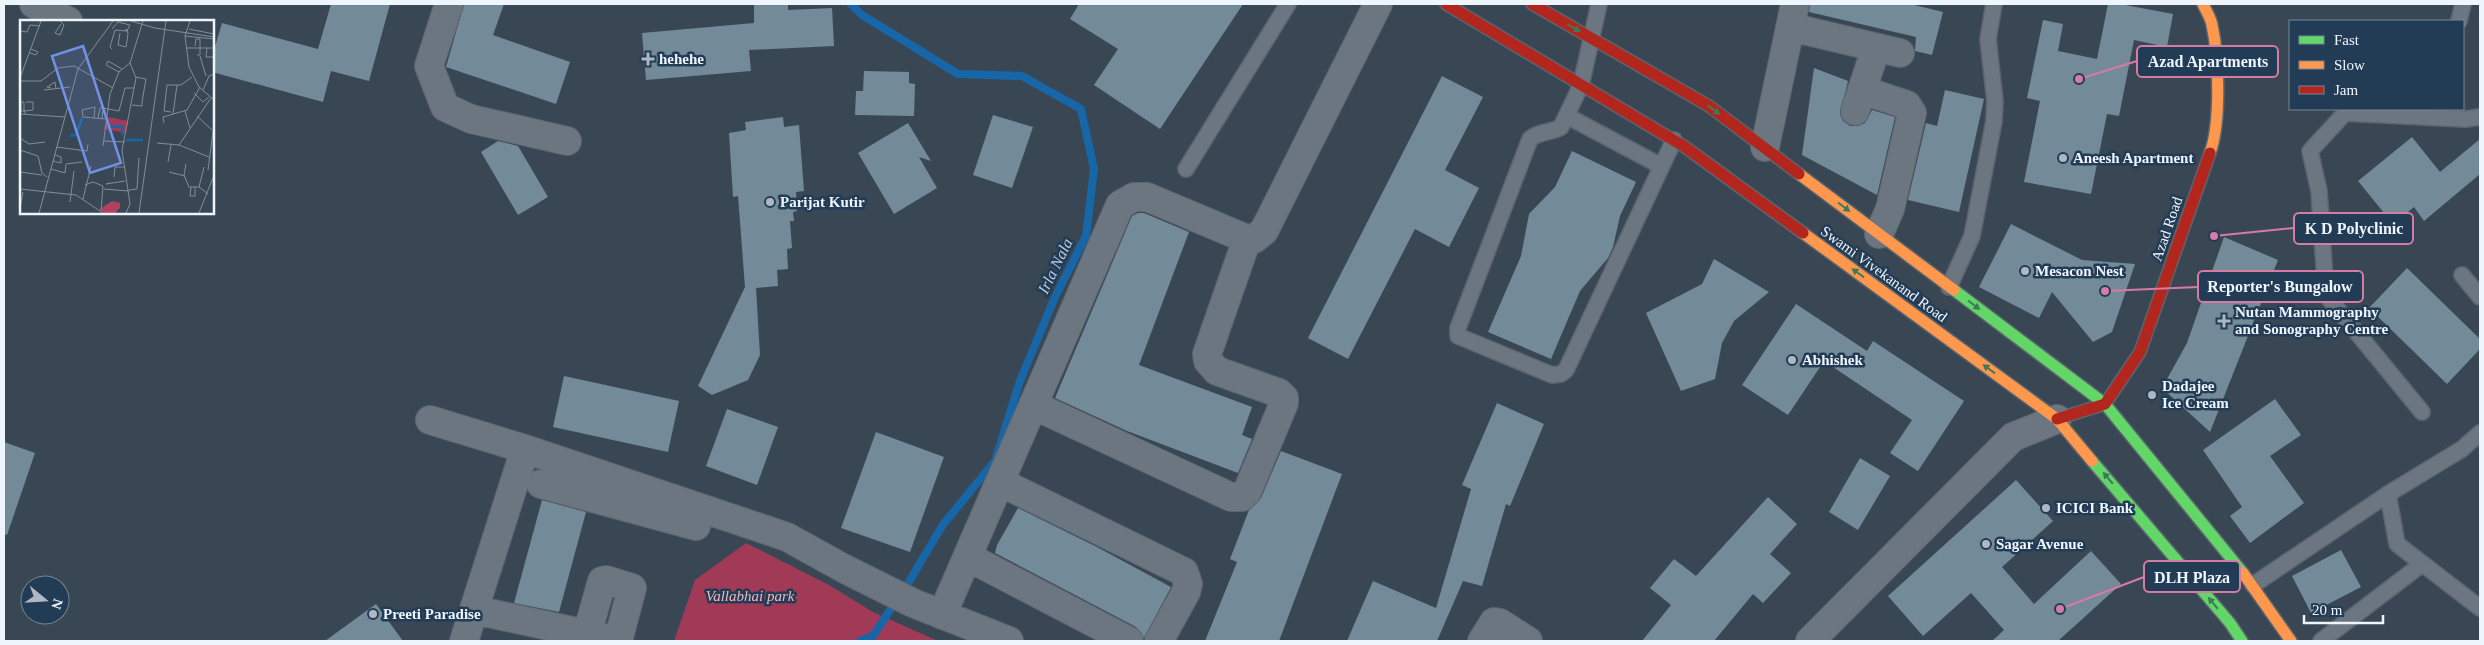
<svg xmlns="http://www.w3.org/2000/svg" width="2484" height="645" font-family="Georgia,serif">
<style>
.green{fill:#a03a56}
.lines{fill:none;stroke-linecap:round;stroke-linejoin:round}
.stream{stroke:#1767a8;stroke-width:8}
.building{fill:#738a98}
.lane-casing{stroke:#5c656f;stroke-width:18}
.street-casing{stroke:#5c656f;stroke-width:30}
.fast-casing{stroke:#5c656f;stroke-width:14}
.slow-casing{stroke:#5c656f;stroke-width:14}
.jam-casing{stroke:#5c656f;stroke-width:14}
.lane{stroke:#6c7680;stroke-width:15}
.street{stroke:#6c7680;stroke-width:28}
.fast{stroke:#63d668;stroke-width:11}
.slow{stroke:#ff974d;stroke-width:11}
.jam{stroke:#b3261e;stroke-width:11}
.oneway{fill:#3d7a5d}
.poi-dot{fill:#afb8c2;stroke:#233c56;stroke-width:2}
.labels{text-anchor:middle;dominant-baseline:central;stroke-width:5;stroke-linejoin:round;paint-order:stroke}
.poi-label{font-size:15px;font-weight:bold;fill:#eff5fc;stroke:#233c56;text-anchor:start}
.street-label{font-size:15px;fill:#eff5fc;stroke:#233c56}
.park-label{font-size:15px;font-style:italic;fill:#f6b3bc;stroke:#233c56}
.water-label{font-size:16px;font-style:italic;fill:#bcd1e8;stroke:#233c56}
.inset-river{fill:none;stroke:#1767a8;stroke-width:2.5}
.inset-road{fill:none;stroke:#828d98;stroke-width:1}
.view{fill:#7191e6;fill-opacity:0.15;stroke:#7191e6;stroke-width:2.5}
.inset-edge{fill:none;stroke:#eff5fc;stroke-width:2.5}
.leader{fill:none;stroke:#d67ba3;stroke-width:2}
.callout-dot{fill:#d67ba3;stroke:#233c56;stroke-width:2}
.callout{fill:#233c56;stroke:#d67ba3;stroke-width:2}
.callout-label{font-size:16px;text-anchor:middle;font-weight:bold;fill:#eff5fc}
</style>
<rect width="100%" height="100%" fill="#394755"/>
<path class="green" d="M 746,543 L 829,585 L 873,612 L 938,641 L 674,641 L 695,580 Z"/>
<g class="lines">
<path class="stream" d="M 851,4 L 862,15 L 958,74 L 1022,76 L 1081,109 L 1094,169 L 1086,236 L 1055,297 L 1020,381 L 995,461 L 942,526 L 903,592
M 860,641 L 873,636 L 896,601"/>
</g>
<path class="building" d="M 331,4 L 390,4 L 369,81 L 331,71 L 323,102 L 212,72 L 212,57 L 222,23 L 318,49 Z
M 464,4 L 504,4 L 493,35 L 570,62 L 556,104 L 446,67 Z
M 754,4 L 788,4 L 788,10 L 832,8 L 834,46 L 749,50 L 751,71 L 646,80 L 642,33 L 754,23 Z
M 1079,4 L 1243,4 L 1160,129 L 1094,85 L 1118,49 L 1070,19 Z
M 1810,4 L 1910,4 L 1943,12 L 1932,55 L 1915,51 L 1916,37 L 1809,12 Z
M 2108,4 L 2120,4 L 2173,14 L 2167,47 L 2134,40 L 2119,116 L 2107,114 L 2091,194 L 2024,182 L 2040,101 L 2027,98 L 2043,20 L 2063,24 L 2058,51 L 2097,59 Z
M 1814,68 L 1848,81 L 1840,114 L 1843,121 L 1850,126 L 1858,126 L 1865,123 L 1872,110 L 1895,117 L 1877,195 L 1802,155 Z
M 864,71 L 909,72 L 909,83 L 915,84 L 914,116 L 855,115 L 856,91 L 863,91 Z
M 1442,76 L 1483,97 L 1445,170 L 1479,188 L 1449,247 L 1415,229 L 1348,359 L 1308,338 Z
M 1945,90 L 1984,99 L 1959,212 L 1908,200 L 1926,123 L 1937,126 Z
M 993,115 L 1033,127 L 1012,188 L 973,175 Z
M 783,117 L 784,127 L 799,125 L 804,191 L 796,192 L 797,211 L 793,212 L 794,221 L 790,221 L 792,248 L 787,249 L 788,269 L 777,270 L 778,286 L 756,288 L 760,355 L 748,380 L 712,395 L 698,386 L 745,287 L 738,196 L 733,197 L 729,133 L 746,130 L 745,122 Z
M 908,123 L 931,161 L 919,157 L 937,188 L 894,214 L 858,153 Z
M 2412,137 L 2440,172 L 2480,139 L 2480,174 L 2424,221 L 2414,207 L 2393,224 L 2358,181 Z
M 498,141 L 518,146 L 548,197 L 518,215 L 481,152 Z
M 1572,151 L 1636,182 L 1620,216 L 1613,247 L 1608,258 L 1580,291 L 1551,359 L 1488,332 L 1521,256 L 1529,214 L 1555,187 Z
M 1138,213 L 1144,213 L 1189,232 L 1139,365 L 1252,407 L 1242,435 L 1252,439 L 1238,473 L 1127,431 L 1055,398 L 1132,216 Z
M 2011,224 L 2082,260 L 2135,264 L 2112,332 L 2093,342 L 2052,292 L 2039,318 L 1979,287 Z
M 2224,237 L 2278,260 L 2210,432 L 2162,388 L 2187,343 Z
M 1714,259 L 1769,292 L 1734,321 L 1722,343 L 1715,379 L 1681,391 L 1646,313 L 1702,284 Z
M 2407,268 L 2480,339 L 2480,349 L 2447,384 L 2369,308 Z
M 1796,304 L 1867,351 L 1873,341 L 1964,401 L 1918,471 L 1890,453 L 1912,420 L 1824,361 L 1788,415 L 1742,385 Z
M 564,376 L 679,401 L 668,452 L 553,427 Z
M 2275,399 L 2301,435 L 2270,456 L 2304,503 L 2250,543 L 2230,516 L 2242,507 L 2203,450 Z
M 1497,403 L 1544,424 L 1510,506 L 1506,504 L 1482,586 L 1463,581 L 1437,641 L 1347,641 L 1373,581 L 1436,608 L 1471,489 L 1462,485 Z
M 727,409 L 778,427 L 757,485 L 706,466 Z
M 876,432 L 944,457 L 910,552 L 841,528 Z
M 4,442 L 35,453 L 7,535 L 4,534 Z
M 1281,451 L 1342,474 L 1279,641 L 1205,641 L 1237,562 L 1230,559 L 1249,510 L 1261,498 Z
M 1860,458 L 1890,476 L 1858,530 L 1829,512 Z
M 2016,480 L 2053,521 L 2002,567 L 2034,604 L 2091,551 L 2121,584 L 2058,641 L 1992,641 L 2004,630 L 1971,593 L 1923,636 L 1888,596 Z
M 1768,497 L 1797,524 L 1770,554 L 1791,573 L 1763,603 L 1753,594 L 1714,641 L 1642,641 L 1671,605 L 1650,588 L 1674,559 L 1696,576 Z
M 542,500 L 586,512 L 559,612 L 514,603 Z
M 1018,508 L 1097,547 L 1171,587 L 1144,638 L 1136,627 L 995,553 L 997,545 Z
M 2341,550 L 2361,587 L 2311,613 L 2292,576 Z
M 376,604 L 403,641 L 325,641 Z"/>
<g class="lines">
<defs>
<path id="lane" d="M 1599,4 L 1581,85 L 1561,127 C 1551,133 1539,131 1530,139 L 1458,328 L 1458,336 L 1552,375 L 1561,374 L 1566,370 L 1674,140
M 2459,21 L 2463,4
M 1567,116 L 1661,166
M 1186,169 L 1288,4
M 2462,275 L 2480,297
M 1949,287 L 1972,236 L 1994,121 L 1995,101 L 1988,39 L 1994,4
M 2422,412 L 2326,295 L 2319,191 L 2310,151 L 2345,113 L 2465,119 L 2480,117
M 2480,433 L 2462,449 L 2388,494 L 2397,544 L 2480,608
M 2253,585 L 2388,494
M 2321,641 L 2422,564"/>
<path id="street" d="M 34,4 L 68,21
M 449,4 L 429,66 L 445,107 L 471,119 L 567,141
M 1790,27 L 1900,53
M 1862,90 L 1907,105 L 1912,113 L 1890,209 L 1879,234
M 1855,111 L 1876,48
M 1765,147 L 1795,4
M 1247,239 L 1254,239 L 1264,231 L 1378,4
M 430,420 L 525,449 L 787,537 L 843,568 L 913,603 L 1009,641
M 1000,482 L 1184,572 L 1188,584 L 1186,592 L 1159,641
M 541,484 L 696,526
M 968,557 L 1129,641
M 475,610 L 618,641
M 942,615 L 1120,205 L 1134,197 L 1147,197 L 1247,239 L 1207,354 L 1208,361 L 1217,371 L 1279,393 L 1284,398 L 1284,403 L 1247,492 L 1242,497 L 1231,497 L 1033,405
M 587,634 L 602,581 L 606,580 L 632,588 L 618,641
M 464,641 L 525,449
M 1482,641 L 1494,622 L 1500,623 L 1528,641
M 1810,641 L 2013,437 L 2057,419"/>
<path id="fast" d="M 1954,290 L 2105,404 L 2243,573
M 2092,461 L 2230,623 L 2242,641"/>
<path id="slow" d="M 2203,4 C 2206,11 2211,18 2212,25 C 2219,57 2221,123 2210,153
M 1799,174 L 1954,290
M 1803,233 L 2057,419 L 2092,461
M 2243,573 L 2291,641"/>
<path id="jam" d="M 1446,4 L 1685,147 L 1803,233
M 1532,4 L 1709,106 L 1799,174
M 2057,419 L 2105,404 L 2140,352 L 2210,153"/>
</defs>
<use href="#lane" class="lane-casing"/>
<use href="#street" class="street-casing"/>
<use href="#fast" class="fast-casing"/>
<use href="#slow" class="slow-casing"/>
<use href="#jam" class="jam-casing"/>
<use href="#lane" class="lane"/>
<use href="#street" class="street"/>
<use href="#fast" class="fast"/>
<use href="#slow" class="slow"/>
<use href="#jam" class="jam"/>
</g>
<defs><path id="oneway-solid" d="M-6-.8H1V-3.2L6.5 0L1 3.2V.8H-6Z" transform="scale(1.25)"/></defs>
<g class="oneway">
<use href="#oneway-solid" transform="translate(1574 28) rotate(30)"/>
<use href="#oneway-solid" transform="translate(1714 110) rotate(36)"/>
<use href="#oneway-solid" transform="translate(1844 207) rotate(37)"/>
<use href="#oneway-solid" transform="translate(1858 273) rotate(-144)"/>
<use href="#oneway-solid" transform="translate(1974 305) rotate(37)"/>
<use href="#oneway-solid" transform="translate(1989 369) rotate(-144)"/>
<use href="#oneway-solid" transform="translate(2108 478) rotate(-130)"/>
<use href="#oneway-solid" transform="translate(2213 603) rotate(-130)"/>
</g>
<g class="poi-dot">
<path d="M645.5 51.5h5v5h5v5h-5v5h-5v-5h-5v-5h5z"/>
<circle cx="2063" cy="158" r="5"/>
<circle cx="770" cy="202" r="5"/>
<circle cx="2025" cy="271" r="5"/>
<path d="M2221.5 313.5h5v5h5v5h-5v5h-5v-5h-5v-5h5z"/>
<circle cx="1792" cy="360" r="5"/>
<circle cx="2152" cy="395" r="5"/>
<circle cx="2046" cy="508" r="5"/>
<circle cx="1986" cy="544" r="5"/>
<circle cx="373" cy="614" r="5"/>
</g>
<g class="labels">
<g class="poi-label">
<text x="659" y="59">hehehe</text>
<text x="2073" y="158">Aneesh Apartment</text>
<text x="780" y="202">Parijat Kutir</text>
<text x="2035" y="271">Mesacon Nest</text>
<text x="2235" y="312">Nutan Mammography<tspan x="2235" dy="17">and Sonography Centre</tspan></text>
<text x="1802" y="360">Abhishek</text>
<text x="2162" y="386">Dadajee<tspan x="2162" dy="17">Ice Cream</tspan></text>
<text x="2056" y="508">ICICI Bank</text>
<text x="1996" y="544">Sagar Avenue</text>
<text x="383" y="614">Preeti Paradise</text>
</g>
<g class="street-label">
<text transform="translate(2167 229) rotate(-71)">Azad Road</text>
<text transform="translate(1884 274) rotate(36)">Swami Vivekanand Road</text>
</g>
<g class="park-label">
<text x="750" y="596">Vallabhai park</text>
</g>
<g class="water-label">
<text transform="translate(1055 266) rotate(-64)">Irla Nala</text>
</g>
</g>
<g transform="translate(20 20)">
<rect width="194" height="194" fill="#394755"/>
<path d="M 88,97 L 108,101 L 106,113 L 84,109 Z" fill="#a03a56"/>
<path d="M 92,181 L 100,183 L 100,188 L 95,193 L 84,193 L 80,189 Z" fill="#b0415f"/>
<path class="inset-river" d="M 88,103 L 90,106 L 102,107 L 103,115M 50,116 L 56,115 L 62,98M 106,120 L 123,120"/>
<path class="inset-road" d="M 40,1 L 44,5 L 40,15 L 35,13 L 41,4M 111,1 L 135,8 L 194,17M 170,1 L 165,16 L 169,47 L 179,67 L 194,80M 169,9 L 194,14M 0,11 L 7,12 L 10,5 L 20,6M 100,13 L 98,25 L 106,27 L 108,14 L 107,9 L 104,11M 165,16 L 194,19M 175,26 L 176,19 L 180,19 L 180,35 L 177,35M 166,28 L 194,28M 187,28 L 186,37 L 194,37M 92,29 L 90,27 L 95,10 L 107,11 L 110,5 L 98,2 L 92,9M 10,33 L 16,35 L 18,32 L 11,29M 180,36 L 186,56M 99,52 L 86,45 L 88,41 L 102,49M 0,58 L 21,1M 0,61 L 21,61 L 38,48 L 54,46 L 93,68M 31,68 L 27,67 L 35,62 L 36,69M 24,70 L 50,67M 183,70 L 189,56 L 194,54M 174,73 L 183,82 L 189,77M 112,85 L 122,86 L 122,82 L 126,59 L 116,57M 83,88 L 99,91 L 105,68 L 114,68M 165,91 L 170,108M 151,92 L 144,91 L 147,65 L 161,65 L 172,57M 0,94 L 45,97M 5,94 L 5,92 L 4,91 L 4,82 L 1,82 L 1,91 L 4,91 L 13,90 L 13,82 L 6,82M 153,94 L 157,65M 177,96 L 192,110M 74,98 L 75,87 L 62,90 L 63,97 L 85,99M 78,98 L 80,88 L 83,88 L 82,99M 144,103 L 143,97 L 167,90 L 180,67M 0,118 L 9,124 L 25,122M 83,121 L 105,122M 137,123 L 159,125 L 189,137M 159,125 L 191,78M 83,126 L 90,74 L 99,52 L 110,43 L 123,1M 36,127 L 67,131 L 68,124M 0,130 L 18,136 L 22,153 L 27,157M 33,141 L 41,143 L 41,137 L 35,135M 148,142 L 151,125M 166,144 L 164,155 L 169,167 L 179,167 L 188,174M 31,149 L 45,153 L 46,144 L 62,142M 188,150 L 194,104M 0,152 L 22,155M 149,152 L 165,156M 94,157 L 95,147 L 104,147M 90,163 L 86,164 L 105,161M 65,165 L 73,162 L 83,166 L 81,191M 171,167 L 170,176 L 175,176 L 175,167M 179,167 L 184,147M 0,169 L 56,175 L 83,193M 84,169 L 109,171M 109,170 L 117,169 L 119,138M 63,179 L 71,146M 50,182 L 54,151M 0,188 L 3,172M 19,193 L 58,49 L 93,1M 106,193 L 110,184 L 102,130 L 116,58 L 110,43M 119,193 L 146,1M 179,193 L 194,155"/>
<path class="view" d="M 63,26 L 101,143 L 70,153 L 32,36 Z"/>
<rect width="194" height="194" class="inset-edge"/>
</g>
<path class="leader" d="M2079 79L2137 61M2214 236L2294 228M2105 291L2198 287M2060 609L2144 577"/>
<g class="callout-dot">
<circle cx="2079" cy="79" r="5"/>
<circle cx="2214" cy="236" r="5"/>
<circle cx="2105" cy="291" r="5"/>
<circle cx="2060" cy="609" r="5"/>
</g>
<g class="callout">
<rect x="2137" y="46" width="141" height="31" rx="5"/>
<rect x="2294" y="213" width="119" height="31" rx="5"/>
<rect x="2198" y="271" width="165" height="31" rx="5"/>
<rect x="2144" y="561" width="96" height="31" rx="5"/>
</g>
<g class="callout-label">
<text x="2208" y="67">Azad Apartments</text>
<text x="2354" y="234">K D Polyclinic</text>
<text x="2280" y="292">Reporter's Bungalow</text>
<text x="2192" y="583">DLH Plaza</text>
</g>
<rect width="2484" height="645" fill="none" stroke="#eff5fc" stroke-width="10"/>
<rect x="2289" y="20" width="175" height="90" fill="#233c56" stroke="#758698"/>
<rect x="2299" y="36" width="25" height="8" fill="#63d668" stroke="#758698"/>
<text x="2334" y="45" font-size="15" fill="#eff5fc">Fast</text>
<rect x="2299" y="61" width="25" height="8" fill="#ff974d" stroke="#758698"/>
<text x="2334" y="70" font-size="15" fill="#eff5fc">Slow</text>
<rect x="2299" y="86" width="25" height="8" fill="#b3261e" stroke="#758698"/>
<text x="2334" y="95" font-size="15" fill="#eff5fc">Jam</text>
<g transform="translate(45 600) rotate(108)"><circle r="24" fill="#233c56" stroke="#758698"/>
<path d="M0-4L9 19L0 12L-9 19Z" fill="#afb8c2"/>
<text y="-8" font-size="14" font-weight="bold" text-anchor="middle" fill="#eff5fc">N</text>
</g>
<path d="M2304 615v8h79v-8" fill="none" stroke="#eff5fc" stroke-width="2.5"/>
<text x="2312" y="615" font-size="15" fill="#eff5fc" stroke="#233c56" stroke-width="4" paint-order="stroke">20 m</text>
</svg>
